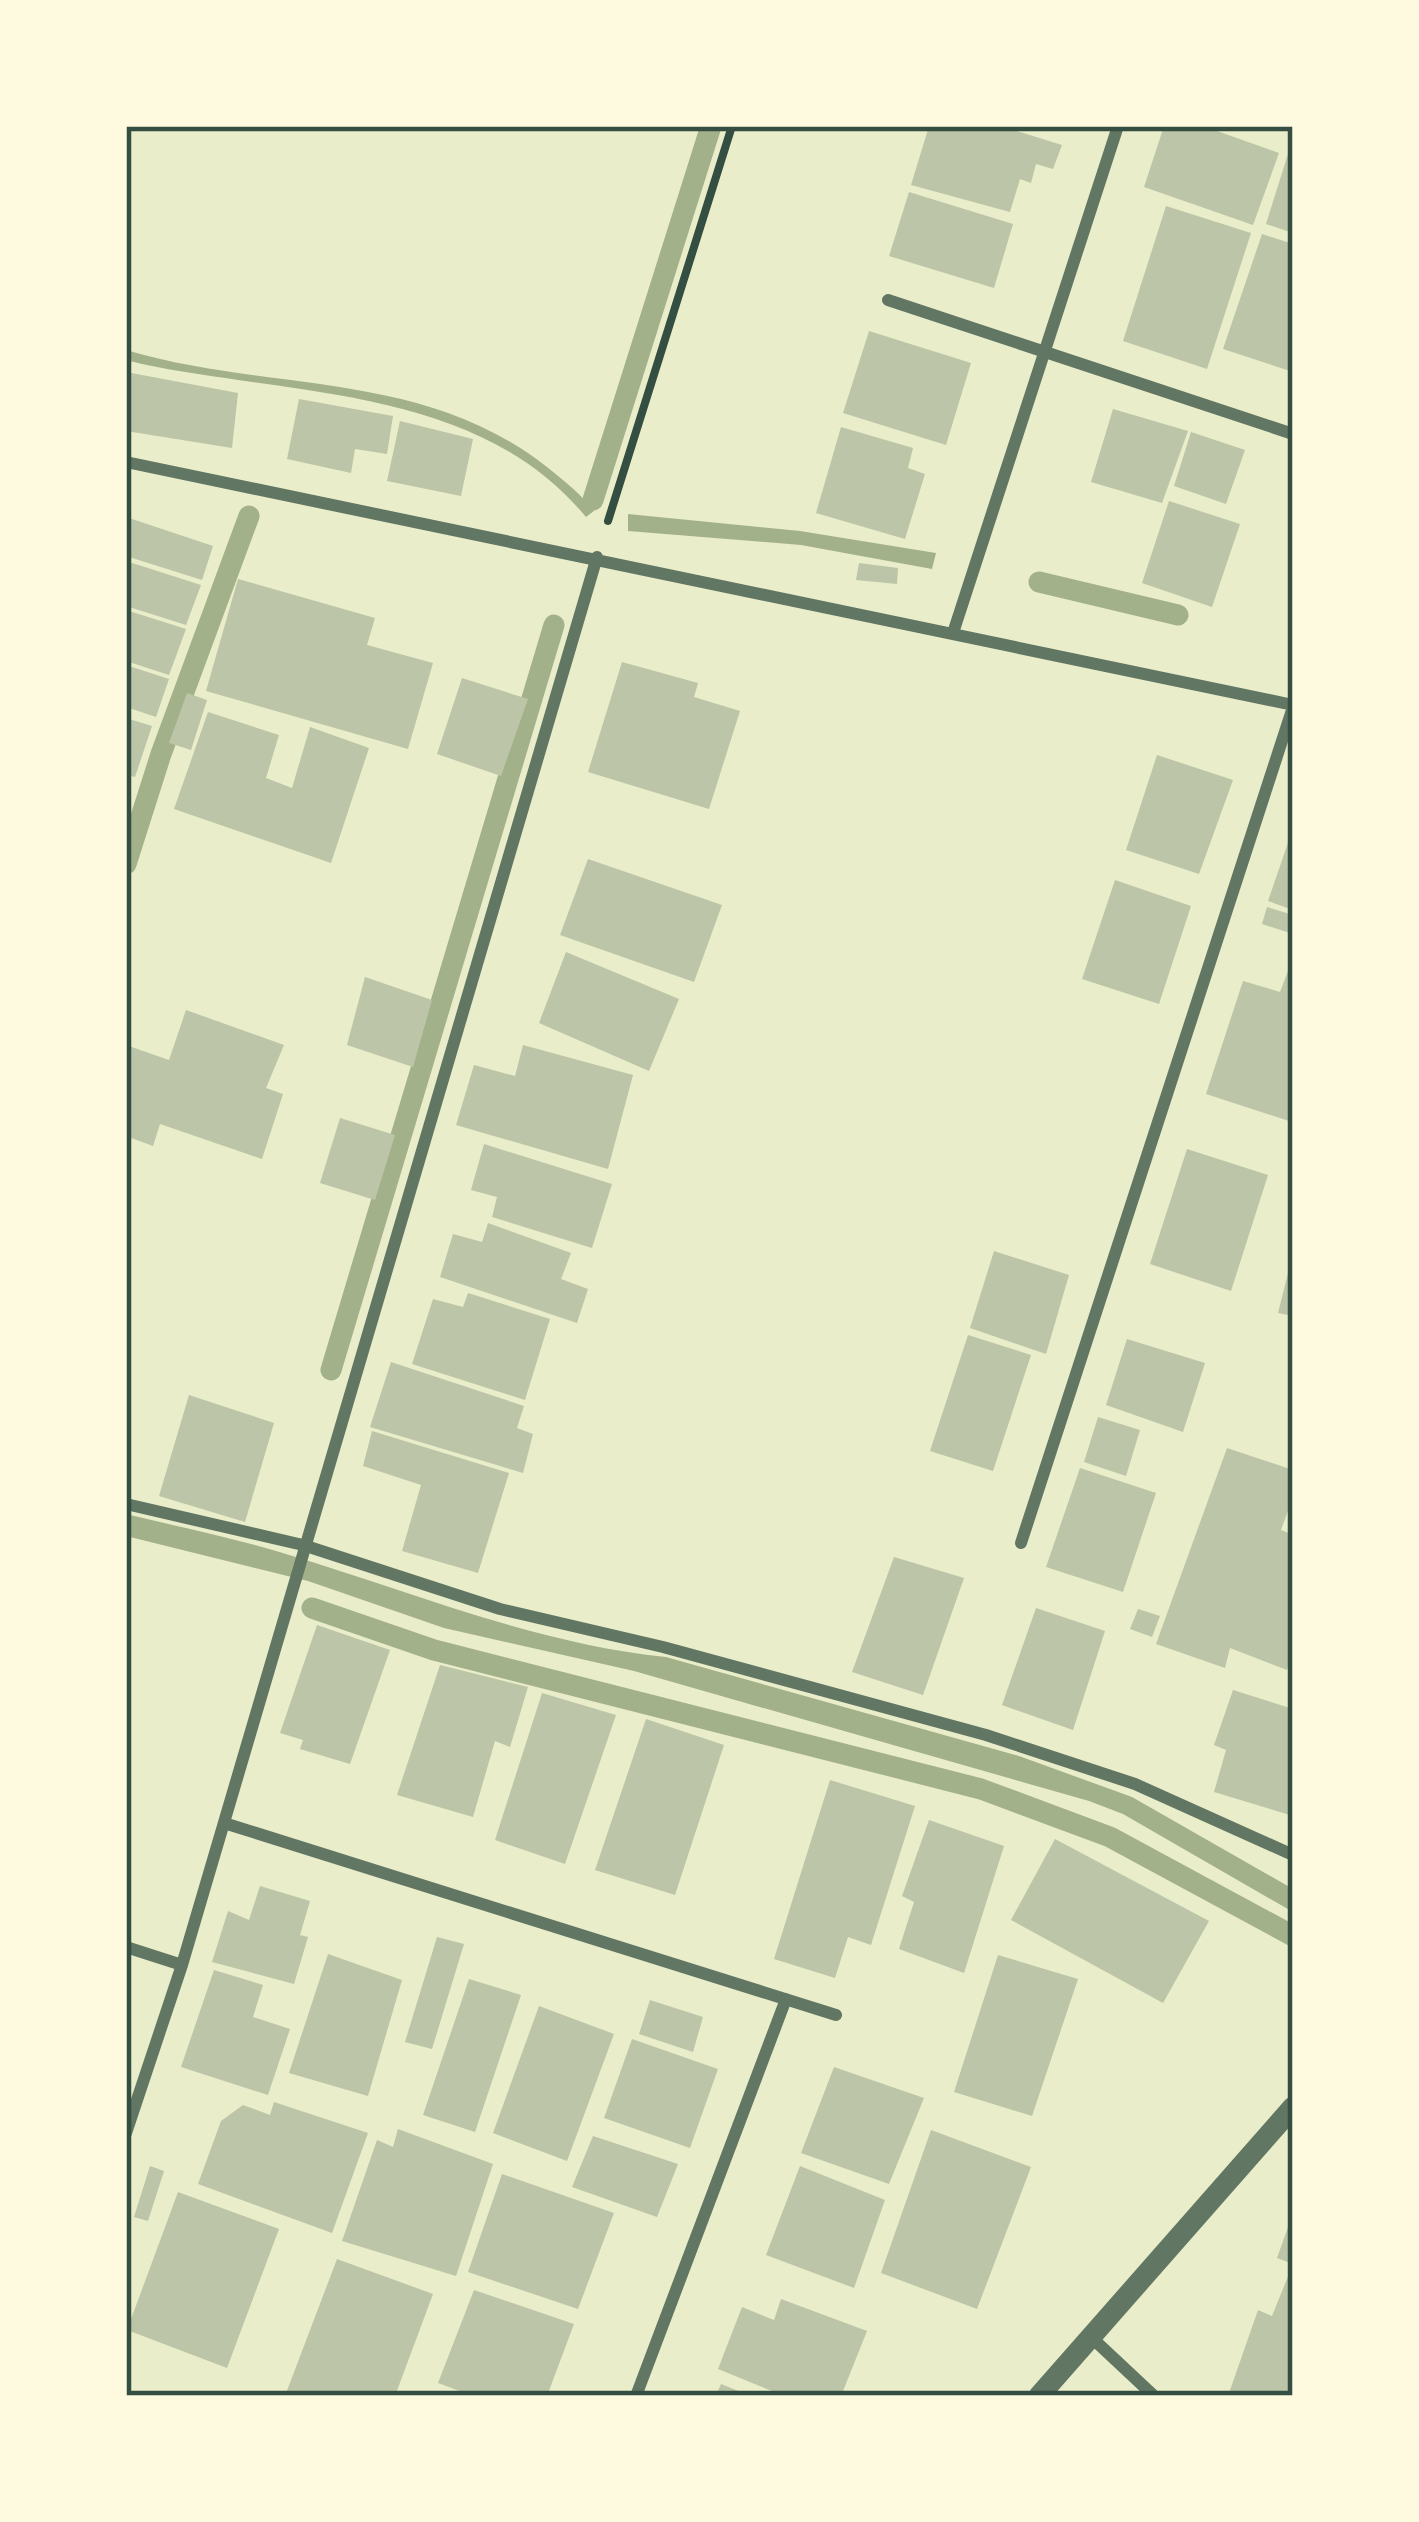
<svg xmlns="http://www.w3.org/2000/svg" width="1419" height="2522" font-family="'Source Sans 3',sans-serif">
<style>
.water{fill:#a3b18a}
.lines{fill:none;stroke-linecap:round;stroke-linejoin:round}
.stream{stroke:#a3b18a;stroke-width:21}
.building{fill:#bcc5a7}
.path{stroke:#344e41;stroke-width:8}
.minor{stroke:#617663;stroke-width:12}
.tertiary{stroke:#617663;stroke-width:21}
.neatline{fill:none;stroke:#344e41;stroke-width:4.5}
</style>
<rect width="100%" height="100%" fill="#e9edc9"/>
<path class="water" d="M 126,350 C 270,393 421,368 547,467 C 564,481 580,493 594,511 L 586,517 C 478,386 293,396 142,364 L 126,360 Z
M 628,514 L 800,531 L 936,553 L 932,569 L 801,545 L 628,531 Z
M 126,1514 C 179,1527 234,1538 286,1554 C 410,1591 536,1644 666,1657 L 1019,1756 L 1132,1797 L 1293,1889 L 1293,1912 L 1123,1814 L 1089,1801 L 634,1671 L 444,1628 L 308,1581 L 126,1536 Z"/>
<g class="lines">
<path class="stream" d="M 593,500 L 711,126
M 1039,582 L 1178,615
M 126,864 L 161,754 L 249,516
M 331,1370 L 554,625
M 312,1608 L 434,1650 L 981,1789 L 1110,1837 L 1293,1936"/>
</g>
<path class="building" d="M 929,126 L 1001,126 L 1062,145 L 1053,169 L 1036,164 L 1031,183 L 1020,179 L 1010,212 L 911,185 Z
M 1164,126 L 1203,126 L 1279,153 L 1253,225 L 1144,187 Z
M 1292,141 L 1293,141 L 1293,233 L 1266,224 Z
M 909,192 L 1013,224 L 994,288 L 889,256 Z
M 1166,206 L 1251,233 L 1207,369 L 1123,341 Z
M 1262,234 L 1293,244 L 1293,372 L 1223,349 Z
M 869,331 L 971,363 L 946,445 L 843,413 Z
M 126,372 L 238,393 L 232,448 L 126,431 Z
M 299,399 L 393,416 L 387,454 L 355,449 L 351,473 L 287,459 Z
M 1113,409 L 1188,431 L 1162,503 L 1091,482 Z
M 400,421 L 473,439 L 461,496 L 387,481 Z
M 841,427 L 913,448 L 908,468 L 925,474 L 905,539 L 816,513 Z
M 1191,432 L 1245,450 L 1226,504 L 1174,486 Z
M 1169,501 L 1240,524 L 1212,607 L 1142,583 Z
M 126,517 L 213,546 L 202,580 L 126,556 Z
M 126,561 L 201,585 L 186,625 L 126,606 Z
M 859,563 L 898,568 L 897,584 L 856,580 Z
M 238,579 L 375,618 L 367,645 L 433,663 L 408,749 L 206,691 Z
M 126,610 L 186,629 L 169,675 L 126,661 Z
M 622,662 L 698,683 L 694,697 L 740,711 L 709,809 L 588,772 Z
M 126,665 L 169,679 L 156,717 L 126,707 Z
M 462,678 L 528,699 L 501,776 L 437,754 Z
M 187,693 L 207,700 L 191,750 L 169,743 Z
M 208,712 L 279,735 L 266,778 L 292,788 L 310,727 L 369,748 L 331,863 L 174,809 Z
M 126,718 L 152,726 L 135,777 L 126,775 Z
M 1157,755 L 1233,780 L 1199,874 L 1126,850 Z
M 1293,828 L 1293,910 L 1268,901 Z
M 588,859 L 722,905 L 694,982 L 560,935 Z
M 1115,880 L 1191,906 L 1159,1004 L 1082,979 Z
M 1267,907 L 1293,915 L 1293,934 L 1262,924 Z
M 566,952 L 679,999 L 649,1071 L 539,1023 Z
M 1288,971 L 1293,972 L 1293,1109 L 1289,1121 L 1206,1094 L 1243,981 L 1280,992 Z
M 365,977 L 432,1000 L 413,1067 L 347,1045 Z
M 186,1010 L 284,1045 L 266,1088 L 283,1094 L 262,1159 L 160,1124 L 153,1146 L 126,1136 L 126,1045 L 169,1060 Z
M 523,1045 L 633,1075 L 608,1169 L 456,1125 L 474,1065 L 515,1076 Z
M 340,1118 L 395,1135 L 375,1200 L 320,1183 Z
M 484,1144 L 612,1184 L 592,1248 L 492,1217 L 497,1197 L 471,1190 Z
M 1187,1149 L 1268,1175 L 1231,1291 L 1150,1264 Z
M 488,1223 L 571,1253 L 561,1279 L 588,1289 L 577,1323 L 440,1277 L 453,1234 L 482,1242 Z
M 994,1251 L 1069,1275 L 1046,1354 L 970,1328 Z
M 1291,1261 L 1293,1261 L 1293,1316 L 1278,1313 Z
M 468,1293 L 550,1319 L 525,1400 L 412,1364 L 433,1299 L 463,1307 Z
M 968,1335 L 1031,1355 L 993,1471 L 930,1451 Z
M 1127,1339 L 1205,1363 L 1183,1432 L 1106,1405 Z
M 391,1362 L 524,1406 L 517,1428 L 533,1434 L 523,1473 L 370,1427 Z
M 189,1395 L 274,1423 L 245,1522 L 159,1496 Z
M 1098,1417 L 1140,1430 L 1126,1476 L 1084,1462 Z
M 372,1431 L 509,1473 L 478,1573 L 402,1551 L 421,1485 L 363,1466 Z
M 1227,1448 L 1293,1470 L 1293,1497 L 1281,1530 L 1293,1535 L 1293,1651 L 1287,1670 L 1230,1648 L 1225,1668 L 1156,1644 Z
M 1080,1468 L 1156,1493 L 1123,1592 L 1046,1567 Z
M 894,1557 L 964,1578 L 923,1695 L 852,1672 Z
M 1036,1608 L 1105,1631 L 1073,1730 L 1002,1705 Z
M 1138,1609 L 1160,1616 L 1152,1637 L 1130,1629 Z
M 317,1625 L 390,1650 L 350,1764 L 300,1749 L 303,1740 L 280,1733 Z
M 440,1665 L 528,1687 L 510,1747 L 495,1741 L 473,1817 L 397,1795 Z
M 1233,1690 L 1293,1709 L 1293,1816 L 1214,1792 L 1226,1750 L 1214,1745 Z
M 542,1693 L 616,1715 L 565,1864 L 495,1840 Z
M 646,1719 L 724,1745 L 675,1895 L 595,1870 Z
M 830,1780 L 915,1806 L 871,1945 L 848,1937 L 835,1978 L 774,1959 Z
M 929,1820 L 1004,1846 L 964,1973 L 899,1949 L 914,1902 L 902,1896 Z
M 1055,1839 L 1209,1921 L 1163,2003 L 1011,1920 Z
M 260,1886 L 310,1901 L 300,1935 L 308,1937 L 294,1984 L 212,1962 L 228,1911 L 249,1920 Z
M 437,1937 L 464,1944 L 432,2049 L 405,2042 Z
M 328,1954 L 402,1980 L 368,2096 L 289,2073 Z
M 998,1955 L 1078,1979 L 1032,2116 L 954,2092 Z
M 214,1970 L 263,1985 L 253,2017 L 290,2029 L 268,2095 L 181,2067 Z
M 469,1979 L 521,1995 L 475,2132 L 423,2115 Z
M 650,2000 L 703,2017 L 693,2052 L 639,2034 Z
M 539,2006 L 614,2034 L 567,2161 L 493,2133 Z
M 632,2039 L 718,2069 L 690,2148 L 604,2118 Z
M 834,2067 L 924,2098 L 889,2184 L 801,2153 Z
M 274,2102 L 368,2133 L 332,2233 L 198,2184 L 221,2121 L 243,2105 L 270,2115 Z
M 398,2129 L 493,2164 L 456,2276 L 342,2241 L 377,2140 L 393,2147 Z
M 931,2130 L 1031,2167 L 977,2309 L 881,2273 Z
M 593,2136 L 678,2164 L 657,2217 L 572,2187 Z
M 150,2166 L 164,2171 L 148,2221 L 134,2217 Z
M 800,2166 L 885,2200 L 854,2288 L 766,2255 Z
M 502,2174 L 614,2213 L 578,2309 L 468,2272 Z
M 178,2192 L 279,2229 L 227,2368 L 127,2330 Z
M 1293,2213 L 1293,2264 L 1277,2258 Z
M 337,2259 L 433,2294 L 395,2396 L 285,2396 Z
M 1289,2274 L 1293,2275 L 1293,2396 L 1228,2396 L 1258,2310 L 1272,2316 Z
M 474,2290 L 574,2324 L 547,2396 L 473,2396 L 438,2383 Z
M 781,2299 L 867,2331 L 841,2396 L 784,2396 L 718,2369 L 742,2307 L 774,2320 Z
M 721,2384 L 751,2396 L 716,2396 Z"/>
<g class="lines">
<path class="path" d="M 608,521 L 732,126"/>
<path class="minor" d="M 888,300 L 1293,434
M 126,462 L 1293,705
M 953,633 L 1118,126
M 126,1504 L 303,1545 L 500,1609 L 663,1647 L 986,1735 L 1135,1784 L 1293,1855
M 1021,1543 L 1293,707
M 224,1823 L 836,2015
M 126,1947 L 182,1965
M 126,2133 L 182,1965 L 597,557
M 1091,2337 L 1154,2396
M 636,2396 L 786,1999"/>
<path class="tertiary" d="M 1039,2396 L 1293,2107"/>
</g>
<rect width="1419" height="2522" fill="none" stroke="#fefae0" stroke-width="258"/>
<rect x="129" y="129" width="1161" height="2264" class="neatline"/>
</svg>
